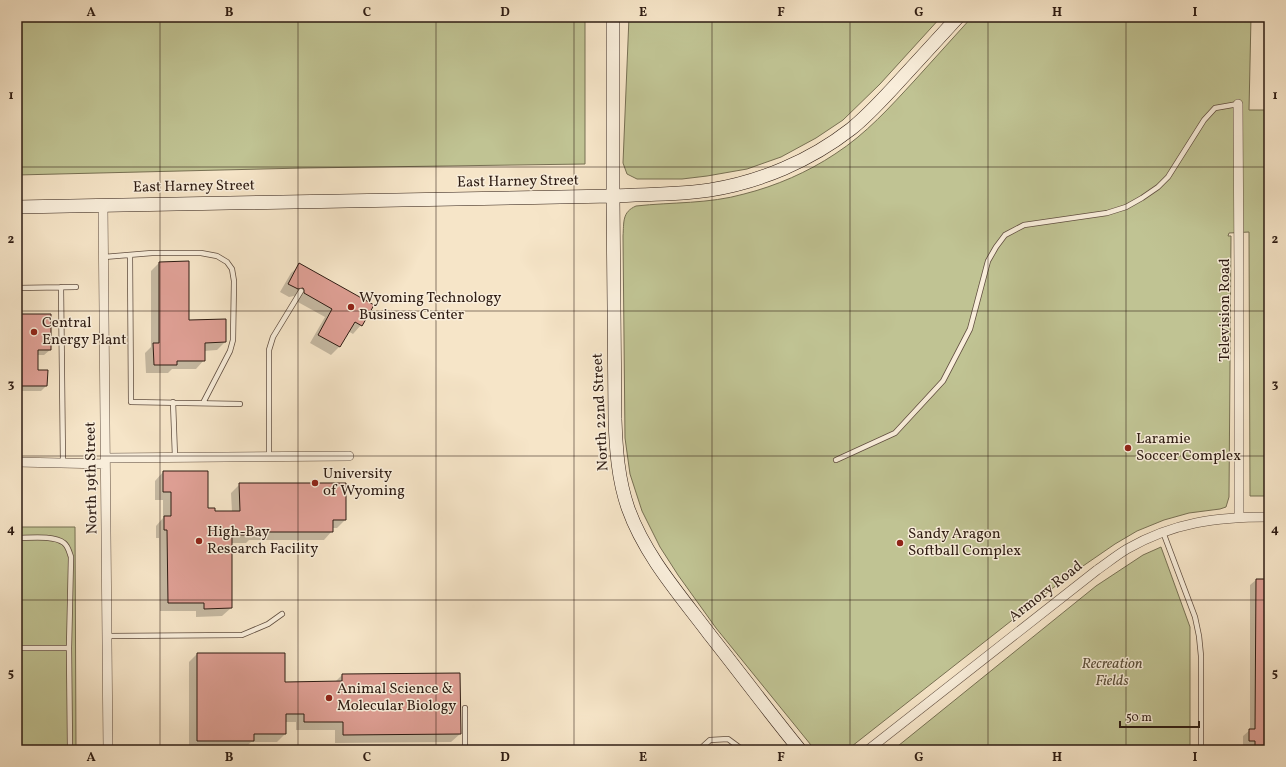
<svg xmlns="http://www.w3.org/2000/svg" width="1286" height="767" font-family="Vollkorn,serif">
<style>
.green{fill:#c0c393;stroke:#777053}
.shadow{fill:#0003}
.building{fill:#de9f94;stroke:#2e1c13}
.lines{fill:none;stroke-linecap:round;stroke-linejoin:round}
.lane-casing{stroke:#604e40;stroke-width:6}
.street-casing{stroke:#604e40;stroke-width:10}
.secondary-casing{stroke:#2e1c13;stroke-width:14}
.lane{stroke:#f9eedb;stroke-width:4.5}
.street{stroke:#f9eedb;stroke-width:9}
.secondary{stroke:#f9eedb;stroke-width:13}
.grid{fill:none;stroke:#2e1c13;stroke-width:1;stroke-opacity:0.55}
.poi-dot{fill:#8f2418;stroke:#f9eedb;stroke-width:1.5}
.labels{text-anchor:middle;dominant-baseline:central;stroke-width:3;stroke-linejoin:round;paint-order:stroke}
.street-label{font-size:15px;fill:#2e1c13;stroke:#f9eedb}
.poi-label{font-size:15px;fill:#2e1c13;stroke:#f9eedb;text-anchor:start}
.park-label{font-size:15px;font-style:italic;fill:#5a4e39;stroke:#f9eedb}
.neatline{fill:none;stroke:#2e1c13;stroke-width:1.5}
.grid-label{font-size:13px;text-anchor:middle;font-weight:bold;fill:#2e1c13}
</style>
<rect width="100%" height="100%" fill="#f6e5c8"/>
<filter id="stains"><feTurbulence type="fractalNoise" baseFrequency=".005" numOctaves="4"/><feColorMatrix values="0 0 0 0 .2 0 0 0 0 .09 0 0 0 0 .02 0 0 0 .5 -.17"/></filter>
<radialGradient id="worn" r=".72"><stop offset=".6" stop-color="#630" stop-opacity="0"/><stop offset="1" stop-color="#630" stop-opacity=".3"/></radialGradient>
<path class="green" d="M 17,17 L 585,17 L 585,164 L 303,168 L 17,175 Z
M 629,17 L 941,17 L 880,84 L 843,120 L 816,138 L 781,157 L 747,169 L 707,176 L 682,179 L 637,179 L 627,174 L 623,163 Z
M 972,17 L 1251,17 L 1249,110 L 1269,110 L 1269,496 L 1250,496 L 1249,232 L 1229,233 L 1228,236 L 1231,236 L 1229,497 L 1226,507 L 1220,509 L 1189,513 L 1164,520 L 1137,531 L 1115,544 L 1067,577 L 847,750 L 815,750 L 716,628 L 678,575 L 660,547 L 642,511 L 630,474 L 625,438 L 623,236 C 624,222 622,212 636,206 C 672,202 709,204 744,194 C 776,186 808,172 835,154 C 866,134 890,107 915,80 C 934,59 953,38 972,17 Z
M 17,527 L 75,527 L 76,750 L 17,750 Z
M 1161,547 L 1190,627 L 1190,750 L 893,750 L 1096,586 L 1143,555 Z"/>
<path class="shadow" d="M 188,262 L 188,321 L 225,320 L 225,342 L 217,350 L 204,351 L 204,360 L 196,369 L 172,369 L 168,373 L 146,373 L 145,353 L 151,347 L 151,271 L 159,263 Z
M 300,265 L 361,325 L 353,334 L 348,331 L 339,347 L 331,355 L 310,343 L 325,317 L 296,301 L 296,298 L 294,296 L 289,297 L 280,292 L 291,273 Z
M 17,315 L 50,350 L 44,355 L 37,355 L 37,371 L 46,386 L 41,391 L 17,391 Z
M 163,472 L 207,509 L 214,512 L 232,512 L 231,493 L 240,484 L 345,520 L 337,528 L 332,528 L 332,531 L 324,540 L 249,540 L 246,543 L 231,543 L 231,608 L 222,616 L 196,617 L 196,611 L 160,611 L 159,538 L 156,538 L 156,526 L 163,518 L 163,500 L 155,500 L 155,481 Z
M 1256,580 L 1269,580 L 1269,750 L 1250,750 L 1250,746 L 1243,746 L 1243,736 L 1250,730 L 1250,585 Z
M 197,654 L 284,683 L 335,682 L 342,675 L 459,674 L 460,734 L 451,742 L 335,743 L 335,730 L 296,730 L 296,722 L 285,722 L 285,734 L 277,742 L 251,742 L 244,749 L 189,749 L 189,662 Z"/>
<path class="building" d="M 189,261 L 189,320 L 226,319 L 226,342 L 205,343 L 205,361 L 177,361 L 177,365 L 154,365 L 153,343 L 159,343 L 159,262 Z
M 299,263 L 374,305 L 362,326 L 355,322 L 340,347 L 318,335 L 332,309 L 304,293 L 304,290 L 303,288 L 298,289 L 288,284 Z
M 17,314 L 51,314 L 51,350 L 38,350 L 38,370 L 48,370 L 47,386 L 17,386 Z
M 163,471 L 208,471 L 208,508 L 215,508 L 215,511 L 240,511 L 239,483 L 346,483 L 346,520 L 333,520 L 333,532 L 256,532 L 256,535 L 232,535 L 232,608 L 204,609 L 204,603 L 168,603 L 167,530 L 164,530 L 164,516 L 171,516 L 171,492 L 163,492 Z
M 1256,579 L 1269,579 L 1269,750 L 1255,750 L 1255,741 L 1249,741 L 1249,729 L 1255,729 Z
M 197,653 L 285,653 L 285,682 L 342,681 L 342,674 L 460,673 L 461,734 L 343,735 L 343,722 L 304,722 L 304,714 L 286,714 L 286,734 L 254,734 L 254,741 L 197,741 Z"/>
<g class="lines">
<defs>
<path id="lane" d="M 130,256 L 131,402 L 240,404
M 104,257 L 152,253 L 201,253 L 217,256 L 227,262 L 232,269 L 234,281 L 233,340 L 230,351 L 203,403
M 61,287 L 63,463
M 17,288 L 76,287
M 173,402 L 175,457
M 269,457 L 269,350 L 273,337 L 301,291
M 836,460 L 895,433 L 943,381 L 970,329 L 988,261 L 996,247 L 1005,235 L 1024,225 L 1107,213 L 1126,207 L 1142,198 L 1158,187 L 1168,177 L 1204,120 L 1215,108 L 1238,104
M 1163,532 L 1195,617 L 1199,636 L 1201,656 L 1201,750
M 17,538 C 29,538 54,535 64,543 C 68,546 69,551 71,557 L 69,648 L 70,750
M 108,636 L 242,635 L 268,624 L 282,614
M 17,648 L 69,648
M 465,708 L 465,750
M 699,750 L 710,740 L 728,739 L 743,750"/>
<path id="street" d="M 1238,104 L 1239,275 L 1239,517
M 103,205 L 108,750
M 105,458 L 349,456
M 17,462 L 105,464
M 868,750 L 1097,570 C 1107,563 1117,555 1127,549 C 1174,522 1217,517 1269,517"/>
<path id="secondary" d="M 613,17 L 613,196 L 615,419 C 616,449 618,479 628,508 C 645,556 680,595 710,635 C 740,673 769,712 800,750
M 17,207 L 613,196 C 645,194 678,195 710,190 C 760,182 810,161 851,129 C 866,117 879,103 892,89 C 914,65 936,41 958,17"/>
</defs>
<use href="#lane" class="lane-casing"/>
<use href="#street" class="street-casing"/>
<use href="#secondary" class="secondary-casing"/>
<use href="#lane" class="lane"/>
<use href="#street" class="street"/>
<use href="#secondary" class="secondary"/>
</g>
<path class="grid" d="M 160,17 L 160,750M 298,17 L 298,750M 436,17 L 436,750M 574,17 L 574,750M 712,17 L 712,750M 850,17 L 850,750M 988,17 L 988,750M 1126,17 L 1126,750M 17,167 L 1269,167M 17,311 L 1269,311M 17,456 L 1269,456M 17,600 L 1269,600"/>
<g class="poi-dot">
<circle cx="351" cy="307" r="4"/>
<circle cx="34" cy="332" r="4"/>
<circle cx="1128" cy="448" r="4"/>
<circle cx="315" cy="483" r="4"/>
<circle cx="199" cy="541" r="4"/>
<circle cx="900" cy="543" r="4"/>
<circle cx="329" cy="698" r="4"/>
</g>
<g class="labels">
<g class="street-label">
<text transform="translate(518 182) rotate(-1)">East Harney Street</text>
<text transform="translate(194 187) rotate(-1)">East Harney Street</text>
<text transform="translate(1225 310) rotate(-90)">Television Road</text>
<text transform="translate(601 412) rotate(-93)">North 22nd Street</text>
<text transform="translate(92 478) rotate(-91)">North 19th Street</text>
<text transform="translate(1046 592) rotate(-38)">Armory Road</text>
</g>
<g class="poi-label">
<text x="359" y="298">Wyoming Technology<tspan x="359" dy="17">Business Center</tspan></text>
<text x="42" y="323">Central<tspan x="42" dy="17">Energy Plant</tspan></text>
<text x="1136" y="439">Laramie<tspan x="1136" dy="17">Soccer Complex</tspan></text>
<text x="323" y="474">University<tspan x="323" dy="17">of Wyoming</tspan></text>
<text x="207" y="532">High-Bay<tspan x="207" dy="17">Research Facility</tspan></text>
<text x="908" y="534">Sandy Aragon<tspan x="908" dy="17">Softball Complex</tspan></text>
<text x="337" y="689">Animal Science &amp;<tspan x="337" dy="17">Molecular Biology</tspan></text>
</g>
<g class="park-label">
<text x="1112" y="664">Recreation<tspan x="1112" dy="17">Fields</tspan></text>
</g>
</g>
<rect width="1286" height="767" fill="none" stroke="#f6e5c8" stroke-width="44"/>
<path d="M1120 721v6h79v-6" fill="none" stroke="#2e1c13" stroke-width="2"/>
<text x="1126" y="721" font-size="12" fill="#2e1c13" stroke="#f9eedb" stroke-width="3" paint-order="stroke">50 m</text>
<rect x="22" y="22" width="1242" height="723" class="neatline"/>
<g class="grid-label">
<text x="91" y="16">A</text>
<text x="229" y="16">B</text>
<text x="367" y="16">C</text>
<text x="505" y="16">D</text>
<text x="643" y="16">E</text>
<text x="781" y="16">F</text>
<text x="919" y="16">G</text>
<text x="1057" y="16">H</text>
<text x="1195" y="16">I</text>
<text x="11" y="99">1</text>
<text x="1275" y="99">1</text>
<text x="11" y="243">2</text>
<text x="1275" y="243">2</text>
<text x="11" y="388">3</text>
<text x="1275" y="388">3</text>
<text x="11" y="533">4</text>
<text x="1275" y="533">4</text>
<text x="11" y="677">5</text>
<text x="1275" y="677">5</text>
<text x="91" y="761">A</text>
<text x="229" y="761">B</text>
<text x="367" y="761">C</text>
<text x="505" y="761">D</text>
<text x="643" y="761">E</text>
<text x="781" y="761">F</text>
<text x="919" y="761">G</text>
<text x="1057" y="761">H</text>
<text x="1195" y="761">I</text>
</g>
<rect width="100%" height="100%" filter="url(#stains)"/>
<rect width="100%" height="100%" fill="url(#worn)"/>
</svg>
